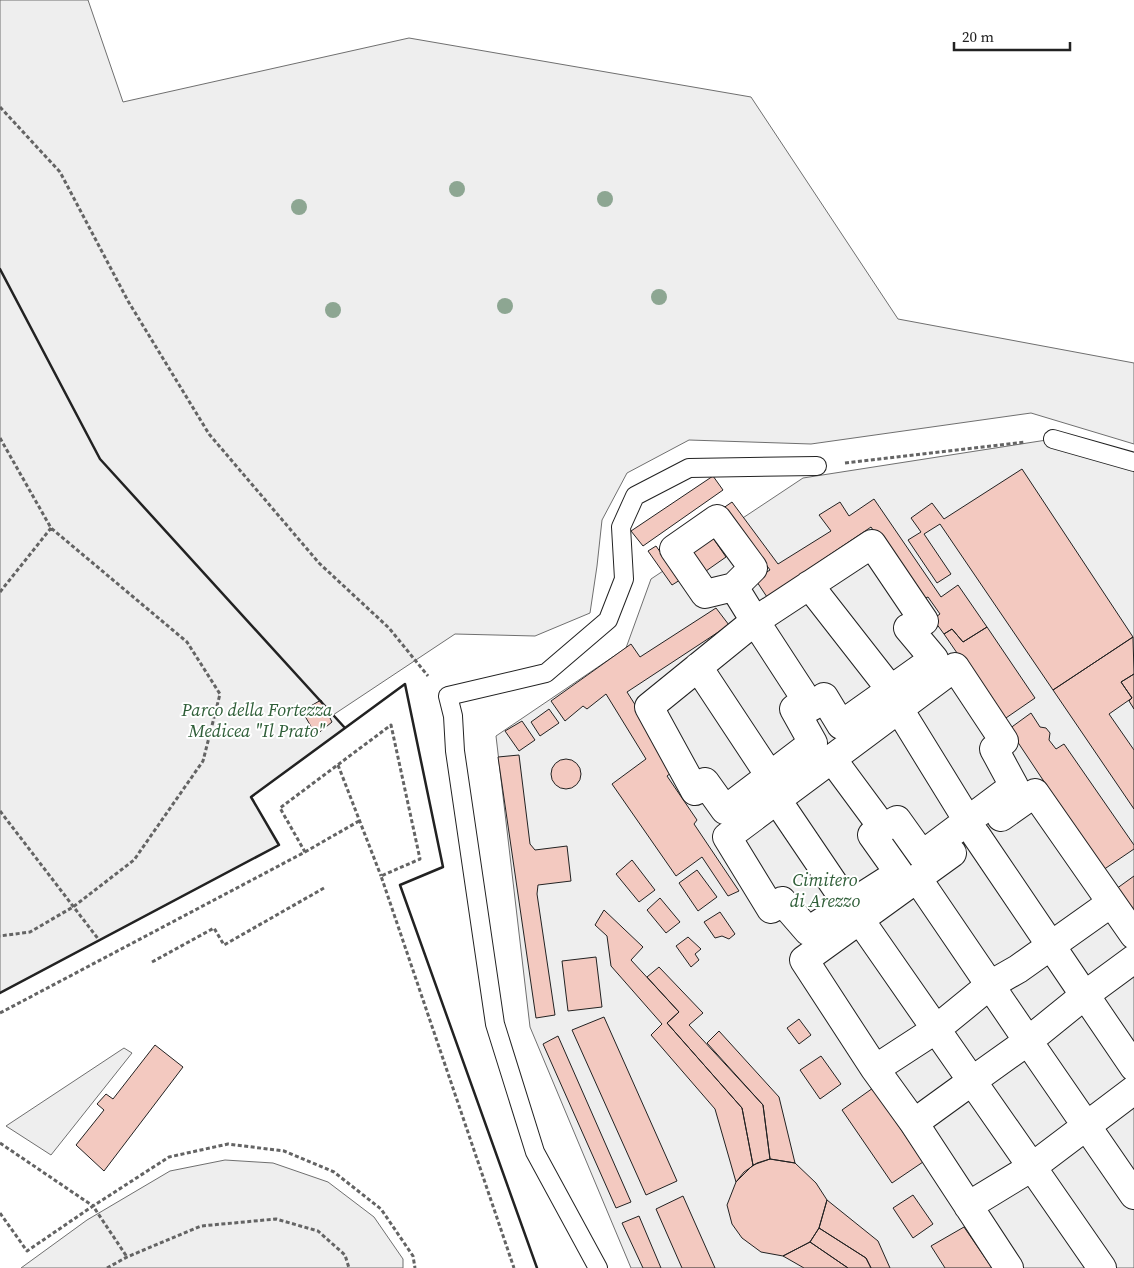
<svg xmlns="http://www.w3.org/2000/svg" width="1134" height="1268" font-family="'Source Serif 4',serif">
<style>
.green{fill:#eee;stroke:#6f6f6f}
.building{fill:#f3c9c0;stroke:#222}
.lines{fill:none;stroke-linecap:round;stroke-linejoin:round}
.lane-casing{stroke:#222;stroke-width:20}
.street-casing{stroke:#222;stroke-width:30}
.path{stroke:#646464;stroke-width:3;stroke-dasharray:4 2.5;stroke-linecap:butt}
.lane{stroke:#fff;stroke-width:18}
.street{stroke:#fff;stroke-width:28}
.wall{stroke:#222;stroke-width:2.5}
.tree{fill:#8da692}
.labels{text-anchor:middle;dominant-baseline:central;stroke-width:4;stroke-linejoin:round;paint-order:stroke}
.park-label{font-size:18px;font-style:italic;fill:#2f5e38;stroke:#fff}
</style>
<rect width="100%" height="100%" fill="#fff"/>
<path class="green" d="M 0,0 L 88,0 L 123,102 L 409,38 L 751,97 L 898,319 L 1134,363 L 1134,444 L 1031,413 L 811,444 L 689,440 L 627,473 L 602,520 L 597,566 L 590,613 L 535,636 L 455,634 L 333,715 L 345,728 L 251,797 L 279,845 L 0,993 Z
M 1053,439 L 1134,462 L 1134,1268 L 631,1268 L 530,1027 L 496,736 L 626,648 L 651,579 L 803,478 Z
M 124,1048 L 132,1053 L 51,1155 L 6,1126 Z
M 225,1160 L 273,1163 L 328,1182 L 374,1217 L 403,1259 L 403,1268 L 21,1268 L 87,1220 L 170,1171 Z"/>
<path class="building" d="M 1022,469 L 1133,637 L 1053,690 L 940,524 L 924,534 L 951,574 L 937,583 L 908,540 L 921,532 L 911,518 L 932,503 L 944,519 Z
M 713,476 L 723,490 L 643,546 L 631,531 Z
M 874,499 L 941,597 L 958,585 L 987,627 L 963,642 L 952,629 L 944,634 L 933,619 L 940,614 L 928,597 L 921,600 L 871,527 L 767,597 L 755,579 L 770,570 L 753,546 L 719,511 L 732,502 L 778,564 L 831,531 L 819,515 L 840,502 L 849,516 Z
M 713,538 L 726,557 L 706,571 L 693,552 Z
M 656,546 L 680,580 L 672,585 L 648,551 Z
M 716,608 L 729,625 L 627,692 L 676,769 L 667,776 L 697,820 L 694,824 L 739,891 L 728,896 L 702,857 L 676,876 L 612,784 L 646,759 L 606,694 L 587,709 L 583,706 L 565,721 L 551,701 L 631,644 L 640,657 Z
M 987,627 L 1035,698 L 1003,720 L 944,634 L 952,629 L 963,642 Z
M 1133,637 L 1134,674 L 1121,682 L 1132,698 L 1109,714 L 1134,750 L 1134,809 L 1053,690 Z
M 1134,674 L 1134,709 L 1129,701 L 1132,698 L 1121,682 Z
M 321,700 L 332,722 L 316,735 L 302,711 Z
M 549,709 L 559,723 L 540,736 L 531,722 Z
M 1031,713 L 1040,727 L 1046,728 L 1050,733 L 1049,740 L 1056,749 L 1064,744 L 1134,845 L 1134,849 L 1103,870 L 1009,729 Z
M 522,721 L 535,740 L 519,751 L 505,731 Z
M 519,755 L 530,844 L 535,850 L 567,846 L 571,881 L 538,885 L 537,894 L 555,1015 L 536,1018 L 498,757 Z
M551 774a15 15 0 1 1 30 0a15 15 0 1 1-30 0Z
M 632,860 L 655,890 L 639,902 L 616,874 Z
M 697,870 L 717,897 L 698,911 L 679,883 Z
M 1134,876 L 1134,915 L 1116,889 Z
M 660,898 L 680,922 L 666,933 L 647,910 Z
M 604,910 L 643,947 L 631,960 L 679,1012 L 667,1023 L 742,1108 L 753,1165 L 736,1182 L 715,1109 L 651,1035 L 662,1024 L 611,966 L 607,936 L 595,925 Z
M 720,912 L 735,934 L 729,939 L 722,936 L 715,938 L 704,922 Z
M 688,937 L 701,949 L 695,954 L 699,960 L 691,967 L 676,946 Z
M 596,957 L 602,1007 L 568,1011 L 562,961 Z
M 659,967 L 703,1013 L 689,1025 L 763,1105 L 770,1159 L 753,1165 L 742,1108 L 667,1023 L 679,1012 L 647,977 Z
M 604,1017 L 677,1181 L 646,1195 L 572,1030 Z
M 799,1019 L 811,1035 L 799,1044 L 787,1028 Z
M 719,1031 L 779,1097 L 795,1163 L 770,1159 L 763,1105 L 707,1043 Z
M 558,1036 L 631,1202 L 616,1208 L 543,1044 Z
M 155,1045 L 183,1067 L 104,1171 L 76,1145 L 104,1110 L 97,1104 L 106,1094 L 113,1099 Z
M 821,1056 L 841,1084 L 820,1099 L 800,1070 Z
M 873,1088 L 923,1162 L 892,1183 L 842,1110 Z
M 770,1159 L 795,1163 L 816,1183 L 827,1200 L 819,1228 L 810,1242 L 783,1256 L 761,1252 L 742,1238 L 732,1224 L 727,1205 L 736,1182 L 744,1172 L 757,1163 Z
M 913,1195 L 933,1224 L 913,1238 L 893,1208 Z
M 683,1196 L 715,1268 L 682,1268 L 656,1209 Z
M 827,1200 L 878,1241 L 890,1268 L 871,1268 L 866,1258 L 819,1228 Z
M 639,1216 L 661,1268 L 643,1268 L 622,1223 Z
M 964,1227 L 992,1268 L 945,1268 L 931,1246 Z
M 819,1228 L 866,1258 L 871,1268 L 848,1268 L 810,1242 Z
M 810,1242 L 848,1268 L 804,1268 L 783,1256 Z"/>
<g class="lines">
<defs>
<path id="lane" d="M 1053,439 L 1134,462
M 598,1268 L 535,1152 L 495,1024 L 455,751 L 453,716 L 448,696 L 546,673 L 608,620 L 624,579 L 621,527 L 635,496 L 689,468 L 817,466"/>
<path id="street" d="M 872,544 L 924,621 L 908,628 L 934,659 L 841,725 L 824,697 L 811,707 L 755,621 Z
M 809,585 L 891,690
M 734,587 L 705,594 L 674,549 L 717,519 L 753,568 L 734,587 L 755,621 L 649,707 L 695,791 L 705,782 L 725,810 L 813,743 L 794,709 L 806,699
M 698,667 L 770,776
M 899,709 L 968,821
M 832,759 L 883,828 L 872,835 L 899,873 L 808,931 L 782,901 L 771,909 L 727,837 L 955,667 L 1004,741 L 994,749 L 1014,786 L 922,855 L 897,820 L 883,828
M 777,800 L 848,905
M 1001,817 L 1035,793 L 1134,935
M 976,835 L 1087,999
M 917,878 L 1028,1041 L 1085,995 L 1134,1067
M 860,920 L 972,1081 L 1028,1041 L 1134,1195
M 1085,995 L 1134,959
M 875,1069 L 935,1030 L 990,985 L 1018,969 L 1111,903
M 914,1123 L 875,1069 L 804,960 L 952,853
M 968,1206 L 1032,1167 L 972,1081 L 914,1123 L 1009,1268
M 1102,1268 L 1032,1167 L 1134,1090"/>
</defs>
<use href="#lane" class="lane-casing"/>
<use href="#street" class="street-casing"/>
<path class="path" d="M 0,107 L 60,172 L 128,301 L 209,434 L 319,563 L 389,628 L 428,676
M 0,438 L 51,528 L 187,642 L 220,694 L 203,761 L 134,860 L 73,907 L 30,932 L 0,936
M 845,463 L 1025,442
M 0,592 L 51,528
M 338,765 L 381,876
M 0,811 L 99,940
M 305,852 L 359,821
M 152,962 L 214,928 L 224,945 L 324,888
M 0,1013 L 305,852 L 280,808 L 391,725 L 420,859 L 381,876 L 514,1268
M 0,1143 L 93,1206 L 169,1157 L 228,1144 L 284,1151 L 334,1172 L 381,1209 L 413,1256 L 415,1268
M 0,1213 L 27,1251 L 93,1206 L 127,1257
M 107,1268 L 127,1257 L 201,1226 L 276,1219 L 318,1231 L 345,1255 L 349,1268"/>
<use href="#lane" class="lane"/>
<use href="#street" class="street"/>
<path class="wall" d="M 0,269 L 100,459 L 345,728
M 0,993 L 279,845 L 251,797 L 405,684 L 443,867 L 400,885 L 537,1268"/>
</g>
<g class="tree">
<circle cx="457" cy="189" r="8"/>
<circle cx="605" cy="199" r="8"/>
<circle cx="299" cy="207" r="8"/>
<circle cx="659" cy="297" r="8"/>
<circle cx="505" cy="306" r="8"/>
<circle cx="333" cy="310" r="8"/>
</g>
<g class="labels">
<g class="park-label">
<text x="257" y="709">Parco della Fortezza<tspan x="257" dy="21">Medicea "Il Prato"</tspan></text>
<text x="825" y="879">Cimitero<tspan x="825" dy="21">di Arezzo</tspan></text>
</g>
</g>
<path d="M954 42v8h116v-8" fill="none" stroke="#222222" stroke-width="2.5"/>
<text x="962" y="42" font-size="15" fill="#222222" stroke="#ffffff" stroke-width="4" paint-order="stroke">20 m</text>
</svg>
